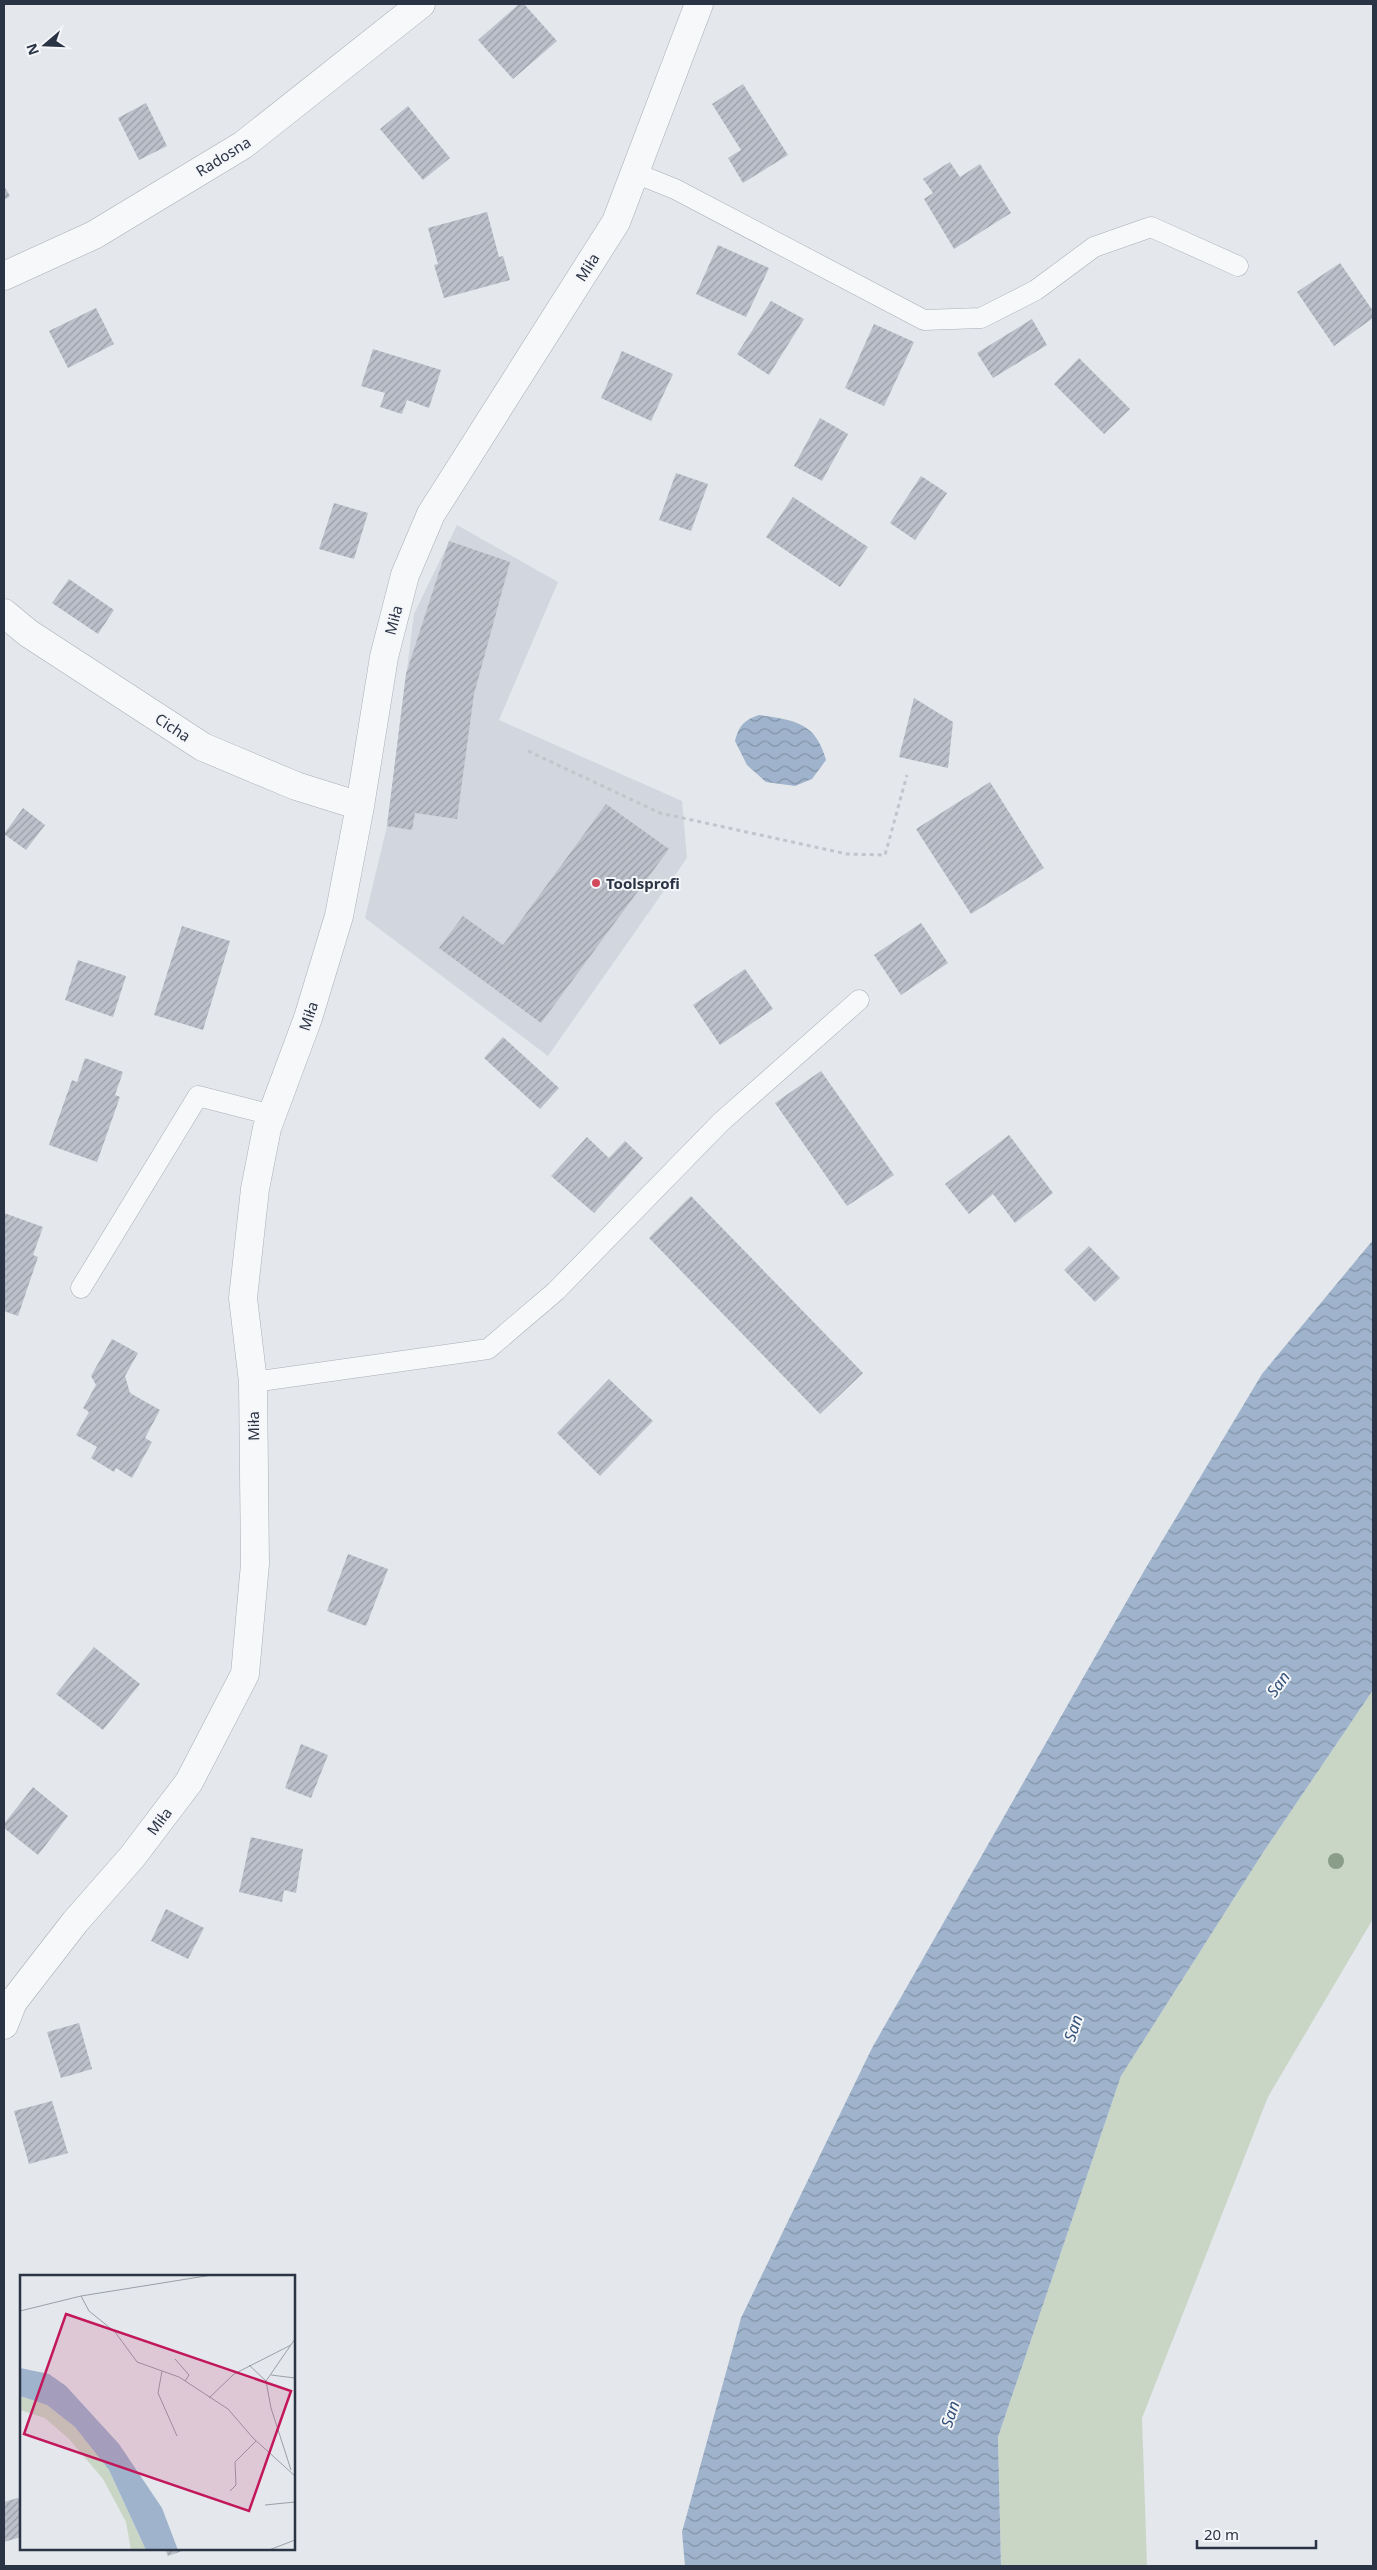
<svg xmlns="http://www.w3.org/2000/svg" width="1377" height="2570" font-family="'Noto Sans',sans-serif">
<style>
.built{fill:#d2d6de}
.green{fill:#c9d6c5}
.water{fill:url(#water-waves)}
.building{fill:url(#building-hatch)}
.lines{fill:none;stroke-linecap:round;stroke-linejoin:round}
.lane-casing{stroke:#a9aeb7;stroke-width:21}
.street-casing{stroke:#a9aeb7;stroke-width:29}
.path{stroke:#c2c5cb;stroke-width:3;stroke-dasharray:4 4;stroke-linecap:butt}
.lane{stroke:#f7f8fa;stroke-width:20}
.street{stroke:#f7f8fa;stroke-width:28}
.tree{fill:#899d89}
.poi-dot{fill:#d1495b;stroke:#f4f6f9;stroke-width:2}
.labels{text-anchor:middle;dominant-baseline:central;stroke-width:4;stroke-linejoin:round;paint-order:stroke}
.street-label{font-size:15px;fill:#2b3445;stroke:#f4f6f9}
.poi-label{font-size:15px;font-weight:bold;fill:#2b3445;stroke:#f4f6f9;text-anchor:start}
.water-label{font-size:16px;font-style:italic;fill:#34527a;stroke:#f4f6f9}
.inset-road{fill:none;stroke:#9a9fa9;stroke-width:1}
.view{fill:#c2185b;fill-opacity:0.15;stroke:#c2185b;stroke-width:2.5}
.inset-edge{fill:none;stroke:#2b3445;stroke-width:2.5}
</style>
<defs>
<pattern id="water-waves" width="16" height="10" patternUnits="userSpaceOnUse" patternTransform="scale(1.25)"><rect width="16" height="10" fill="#9fb4cc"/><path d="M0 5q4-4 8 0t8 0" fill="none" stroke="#8293a7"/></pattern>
<pattern id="building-hatch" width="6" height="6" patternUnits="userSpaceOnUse" patternTransform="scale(1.25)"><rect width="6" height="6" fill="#bbc0ca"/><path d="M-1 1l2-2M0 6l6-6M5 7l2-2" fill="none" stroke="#989da6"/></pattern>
</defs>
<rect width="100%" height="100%" fill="#e4e7ec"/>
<path class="built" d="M 457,525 L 558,582 L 499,720 L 682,801 L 687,858 L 548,1056 L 365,918 L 387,826 L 414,614 Z"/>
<path class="green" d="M 1373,1690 L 1373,1919 L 1268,2097 L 1142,2418 L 1147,2566 L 1001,2566 L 998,2437 L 1121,2076 L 1264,1851 Z"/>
<path class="water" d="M 759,715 C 794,720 816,722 826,760 L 812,779 L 795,786 L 766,782 L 747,765 L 735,741 C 739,726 744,720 759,715 Z
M 1373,1240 L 1373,1690 L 1264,1851 L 1121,2076 L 998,2437 L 1001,2566 L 685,2566 L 682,2532 L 741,2318 L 872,2048 L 1144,1571 L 1262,1374 Z"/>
<path class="building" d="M 519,4 L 524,4 L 557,41 L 513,79 L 478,40 Z
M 743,84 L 788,155 L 743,183 L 728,158 L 741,150 L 712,104 Z
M 146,103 L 167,146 L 139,160 L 118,118 Z
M 408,106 L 450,158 L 423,180 L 380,129 Z
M 950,162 L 960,177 L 980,164 L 1011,213 L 954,249 L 924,199 L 933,193 L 923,179 Z
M 4,186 L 10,196 L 4,200 Z
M 487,212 L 499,257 L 503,256 L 510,280 L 444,298 L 434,265 L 438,264 L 428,228 Z
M 718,245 L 769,268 L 746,317 L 696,294 Z
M 1340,263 L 1373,311 L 1373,318 L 1334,346 L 1297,292 Z
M 771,301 L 804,319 L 769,375 L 737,354 Z
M 96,308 L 114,344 L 68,368 L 49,331 Z
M 1032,319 L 1047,345 L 993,378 L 977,353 Z
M 874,324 L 914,342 L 884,406 L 845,388 Z
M 373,349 L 441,370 L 429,408 L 407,400 L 402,414 L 380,407 L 385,393 L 361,386 Z
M 622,351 L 673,374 L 651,421 L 601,398 Z
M 1079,358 L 1130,409 L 1104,434 L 1054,384 Z
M 820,418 L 848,434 L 822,481 L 794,466 Z
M 676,473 L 708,484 L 691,531 L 659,520 Z
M 921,476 L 947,493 L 915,540 L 890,523 Z
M 793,497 L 868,547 L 840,587 L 766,537 Z
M 334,503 L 368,513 L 354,559 L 319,549 Z
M 449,541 L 510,562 L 474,694 L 457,819 L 415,813 L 412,830 L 387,826 L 406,674 Z
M 69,579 L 114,610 L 98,634 L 52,603 Z
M 914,698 L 953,722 L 948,768 L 899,757 Z
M 990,782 L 1044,868 L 971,914 L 916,829 Z
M 606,804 L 669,849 L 541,1023 L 439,948 L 463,916 L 503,945 Z
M 23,808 L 45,825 L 26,850 L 4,834 Z
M 921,923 L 948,963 L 901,995 L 874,955 Z
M 182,926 L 230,941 L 203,1030 L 154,1015 Z
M 78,960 L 126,976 L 113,1017 L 65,1000 Z
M 745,969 L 773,1009 L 720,1045 L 693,1005 Z
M 503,1037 L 559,1088 L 540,1109 L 484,1058 Z
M 85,1058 L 123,1072 L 115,1095 L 120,1097 L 97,1162 L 49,1145 L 72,1080 L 77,1082 Z
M 821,1071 L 894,1175 L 847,1206 L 775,1103 Z
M 1009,1135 L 1053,1193 L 1015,1223 L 993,1194 L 969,1214 L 945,1184 Z
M 587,1137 L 609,1158 L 625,1141 L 643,1158 L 594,1213 L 551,1176 Z
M 691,1196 L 863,1373 L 820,1414 L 649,1238 Z
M 4,1213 L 43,1227 L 33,1255 L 38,1257 L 18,1316 L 4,1311 Z
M 1089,1246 L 1120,1278 L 1095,1302 L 1064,1270 Z
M 112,1339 L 138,1353 L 125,1376 L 130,1393 L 160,1410 L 145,1438 L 152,1442 L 132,1478 L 116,1468 L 114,1472 L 91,1458 L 97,1447 L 76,1435 L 89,1412 L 83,1408 L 96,1385 L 91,1376 Z
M 609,1379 L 653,1421 L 600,1476 L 557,1433 Z
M 348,1554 L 388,1569 L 366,1626 L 327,1611 Z
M 94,1647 L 140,1684 L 103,1730 L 56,1694 Z
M 301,1744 L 328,1755 L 311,1798 L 285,1788 Z
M 33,1787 L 68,1816 L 38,1855 L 4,1828 L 4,1824 Z
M 251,1837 L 303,1849 L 296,1893 L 284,1890 L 282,1902 L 239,1892 Z
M 166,1909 L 204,1928 L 188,1959 L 151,1941 Z
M 79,2023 L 92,2069 L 61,2078 L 47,2032 Z
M 52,2101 L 68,2153 L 29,2164 L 14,2111 Z
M 21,2497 L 21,2537 L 4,2542 L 4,2502 Z
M 165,2549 L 188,2549 L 168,2556 Z"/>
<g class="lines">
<defs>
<path id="lane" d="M 635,173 L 675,189 L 924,320 L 981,318 L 1036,290 L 1094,247 L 1151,227 L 1238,266
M 81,1288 L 198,1096 L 272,1115
M 253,1382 L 488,1349 L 556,1291 L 721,1122 L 859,1000"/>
<path id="street" d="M 4,276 L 94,235 L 243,145 L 421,4
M 4,613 L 28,633 L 203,747 L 296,786 L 360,806
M 4,2025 L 13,2002 L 75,1922 L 132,1857 L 189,1782 L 245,1674 L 255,1564 L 253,1382 L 243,1298 L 255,1189 L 267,1128 L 308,1018 L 339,916 L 360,806 L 384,657 L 405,575 L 431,514 L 616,222 L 699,4"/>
</defs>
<use href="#lane" class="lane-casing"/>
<use href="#street" class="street-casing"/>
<path class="path" d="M 528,751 L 660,813 L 847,854 L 885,855 L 907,775"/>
<use href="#lane" class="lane"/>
<use href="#street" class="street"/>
</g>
<circle class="tree" cx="1336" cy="1861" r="8"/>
<circle class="poi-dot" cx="596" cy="883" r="5"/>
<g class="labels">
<g class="street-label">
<text transform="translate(223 156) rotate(-32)">Radosna</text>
<text transform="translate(587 267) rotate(-57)">Miła</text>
<text transform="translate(393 620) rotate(-75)">Miła</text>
<text transform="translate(173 727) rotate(33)">Cicha</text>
<text transform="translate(308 1016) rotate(-72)">Miła</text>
<text transform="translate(253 1426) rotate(-91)">Miła</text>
<text transform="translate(159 1821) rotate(-53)">Miła</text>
</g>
<g class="poi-label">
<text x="606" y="883">Toolsprofi</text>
</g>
<g class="water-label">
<text transform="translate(1278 1684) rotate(-54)">San</text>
<text transform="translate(1073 2028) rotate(-72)">San</text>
<text transform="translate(950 2414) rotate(-72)">San</text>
</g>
</g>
<g transform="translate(20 2275)">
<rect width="275" height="275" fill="#e4e7ec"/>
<path d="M 0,121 L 27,130 L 55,152 L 89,195 L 126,275 L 111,275 L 106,247 L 83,204 L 49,164 L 25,143 L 0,135 Z" fill="#c9d6c5"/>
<path d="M 0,93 L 29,99 L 46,111 L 99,169 L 142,233 L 158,275 L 126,275 L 89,195 L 55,152 L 27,130 L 0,121 Z" fill="#9fb4cc"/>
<path class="inset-road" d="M 61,21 L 69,36 L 95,57 L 117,87 L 159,102 L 208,134 L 233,163 L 275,201M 0,36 L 61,21 L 192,0M 155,84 L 169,100 L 165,106M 229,90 L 246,106M 142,96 L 138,118 L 157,161M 251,100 L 275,103M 189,123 L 214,99 L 271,70M 271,195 L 251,133 L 246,106 L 275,64M 210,216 L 216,210 L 215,187 L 236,166M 245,230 L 275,227M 249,275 L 275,265"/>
<path class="view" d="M 46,39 L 271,116 L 229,236 L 4,159 Z"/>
<rect width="275" height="275" class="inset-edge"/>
</g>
<rect width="1377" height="2570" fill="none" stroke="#2b3445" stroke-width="10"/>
<g transform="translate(45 45) rotate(251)" stroke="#f4f6f9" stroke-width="4" paint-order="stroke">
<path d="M0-4L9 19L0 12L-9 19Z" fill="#2b3445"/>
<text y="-8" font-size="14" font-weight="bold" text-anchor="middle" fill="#2b3445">N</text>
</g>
<path d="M1197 2540v8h119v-8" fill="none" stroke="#2b3445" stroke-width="2.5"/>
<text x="1204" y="2540" font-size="15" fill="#2b3445" stroke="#f4f6f9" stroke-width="4" paint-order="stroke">20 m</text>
</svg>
